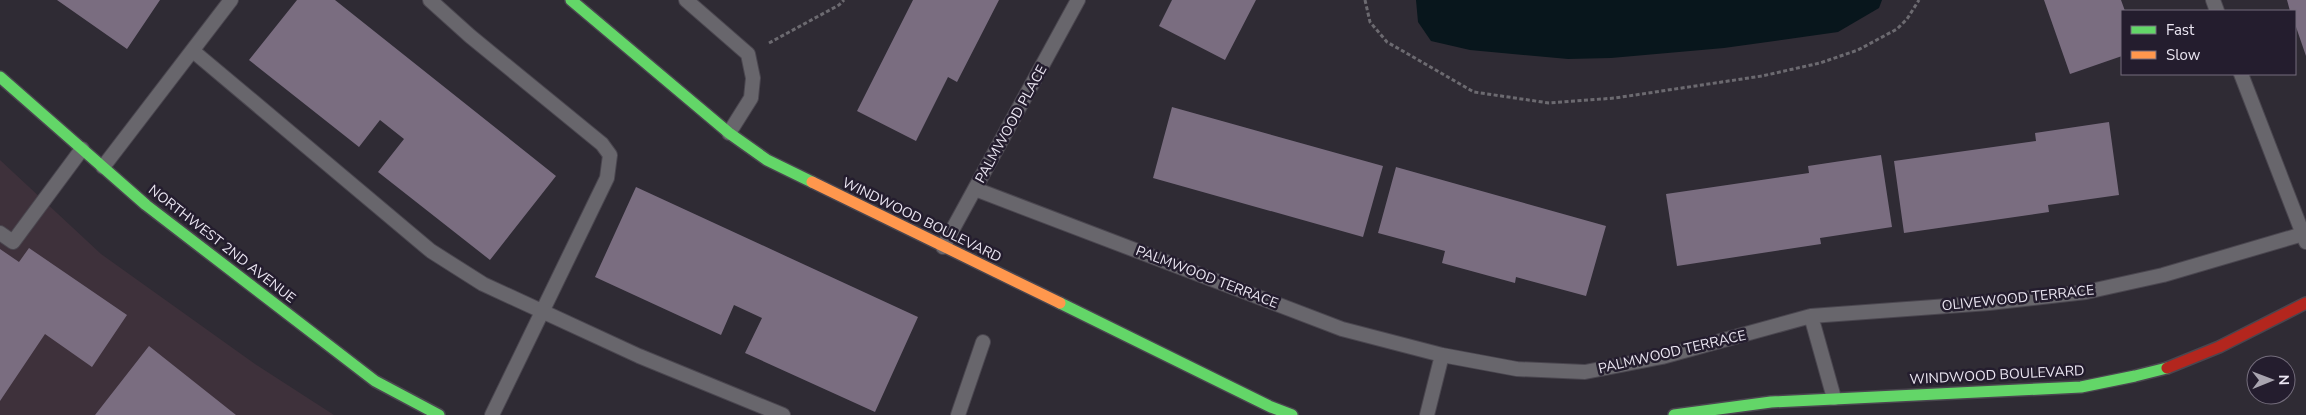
<svg xmlns="http://www.w3.org/2000/svg" width="2306" height="415" font-family="'Nunito Sans',sans-serif">
<style>
.commercial{fill:#3e313b}
.water{fill:#08161c}
.building{fill:#7a6d80}
.lines{fill:none;stroke-linecap:round;stroke-linejoin:round}
.lane-casing{stroke:#4a464f;stroke-width:16}
.fast-casing{stroke:#4a464f;stroke-width:14}
.slow-casing{stroke:#4a464f;stroke-width:14}
.jam-casing{stroke:#4a464f;stroke-width:14}
.path{stroke:#6c6a70;stroke-width:3;stroke-dasharray:4 2.5;stroke-linecap:butt}
.lane{stroke:#68666c;stroke-width:14}
.fast{stroke:#63d668;stroke-width:11}
.slow{stroke:#ff974d;stroke-width:11}
.jam{stroke:#b3261e;stroke-width:11}
.labels{text-anchor:middle;dominant-baseline:central;stroke-width:5;stroke-linejoin:round;paint-order:stroke}
.street-label{font-size:14px;fill:#ebe6f2;stroke:#241d2e}
</style>
<rect width="100%" height="100%" fill="#2f2b34"/>
<path class="commercial" d="M 0,160 L 101,254 L 255,364 L 334,415 L 0,415 Z"/>
<path class="water" d="M 1416,0 L 1882,0 L 1879,8 L 1838,32 L 1724,48 L 1611,58 L 1568,59 L 1470,50 L 1431,41 L 1418,22 Z"/>
<path class="building" d="M 57,0 L 160,0 L 127,49 Z
M 297,0 L 335,0 L 556,176 L 490,260 L 378,172 L 404,139 L 380,120 L 359,147 L 249,60 Z
M 913,0 L 999,0 L 957,82 L 948,77 L 916,141 L 857,111 Z
M 1172,0 L 1256,0 L 1225,60 L 1159,26 Z
M 2044,0 L 2121,0 L 2125,11 L 2122,11 L 2122,56 L 2070,74 Z
M 2287,0 L 2306,0 L 2306,56 L 2295,24 L 2295,11 L 2290,11 Z
M 1172,107 L 1383,166 L 1363,237 L 1153,178 Z
M 2109,122 L 2119,195 L 2048,205 L 2049,212 L 1904,233 L 1894,161 L 2036,141 L 2035,133 Z
M 1881,155 L 1892,227 L 1820,238 L 1821,244 L 1677,266 L 1666,194 L 1809,173 L 1808,166 Z
M 1396,167 L 1606,226 L 1586,296 L 1516,277 L 1515,283 L 1442,263 L 1445,251 L 1378,233 Z
M 636,187 L 918,317 L 875,412 L 745,353 L 762,318 L 734,305 L 721,335 L 595,277 Z
M 29,248 L 127,315 L 92,367 L 45,334 L 0,401 L 0,249 L 19,262 Z
M 149,346 L 236,415 L 95,415 Z"/>
<g class="lines">
<defs>
<path id="lane" d="M 430,0 L 470,36 L 602,144 L 610,155 L 607,178 L 492,415
M 686,0 L 748,54 L 753,78 L 751,98 L 729,133
M 2213,0 L 2217,11
M 193,51 L 431,251 L 483,284 L 639,356 L 783,415
M 2241,74 L 2306,242
M 103,167 L 231,0
M 975,189 L 1342,329 L 1442,355 L 1517,369 L 1585,372 L 1662,357 L 1811,316 L 1989,303 L 2086,292 L 2163,275 L 2303,234
M 0,233 L 13,242 L 82,149
M 943,247 L 1078,0
M 1811,316 L 1834,398
M 958,415 L 983,342
M 1427,415 L 1442,355"/>
<path id="fast" d="M 571,0 L 729,133 L 767,160 L 812,182
M 0,77 L 146,205 L 375,381 L 439,415
M 1060,303 L 1271,407 L 1292,415
M 1674,415 L 1771,402 L 2081,387 L 2135,376 L 2167,368"/>
<path id="slow" d="M 812,182 L 1060,303"/>
<path id="jam" d="M 2167,368 L 2219,347 L 2306,303"/>
</defs>
<use href="#lane" class="lane-casing"/>
<use href="#fast" class="fast-casing"/>
<use href="#slow" class="slow-casing"/>
<use href="#jam" class="jam-casing"/>
<path class="path" d="M 1365,0 L 1370,22 L 1387,42 L 1474,92 L 1549,103 L 1615,98 L 1762,76 L 1820,63 L 1858,50 L 1897,29 L 1907,19 L 1919,0
M 769,43 L 839,5 L 844,0"/>
<use href="#lane" class="lane"/>
<use href="#fast" class="fast"/>
<use href="#slow" class="slow"/>
<use href="#jam" class="jam"/>
</g>
<g class="labels">
<g class="street-label">
<text transform="translate(1011 124) rotate(-61)">PALMWOOD PLACE</text>
<text transform="translate(922 220) rotate(26)">WINDWOOD BOULEVARD</text>
<text transform="translate(222 244) rotate(38)">NORTHWEST 2ND AVENUE</text>
<text transform="translate(1207 277) rotate(21)">PALMWOOD TERRACE</text>
<text transform="translate(2018 298) rotate(-6)">OLIVEWOOD TERRACE</text>
<text transform="translate(1672 352) rotate(-13)">PALMWOOD TERRACE</text>
<text transform="translate(1997 375) rotate(-3)">WINDWOOD BOULEVARD</text>
</g>
</g>
<rect x="2121" y="10" width="175" height="65" fill="#241d2e" stroke="#746d7c"/>
<rect x="2131" y="26" width="25" height="8" fill="#63d668" stroke="#746d7c"/>
<text x="2166" y="35" font-size="15" fill="#ebe6f2">Fast</text>
<rect x="2131" y="51" width="25" height="8" fill="#ff974d" stroke="#746d7c"/>
<text x="2166" y="60" font-size="15" fill="#ebe6f2">Slow</text>
<g transform="translate(2271 380) rotate(89)"><circle r="24" fill="#241d2e" stroke="#746d7c"/>
<path d="M0-4L9 19L0 12L-9 19Z" fill="#a9a5b0"/>
<text y="-8" font-size="14" font-weight="bold" text-anchor="middle" fill="#ebe6f2">N</text>
</g>
</svg>
